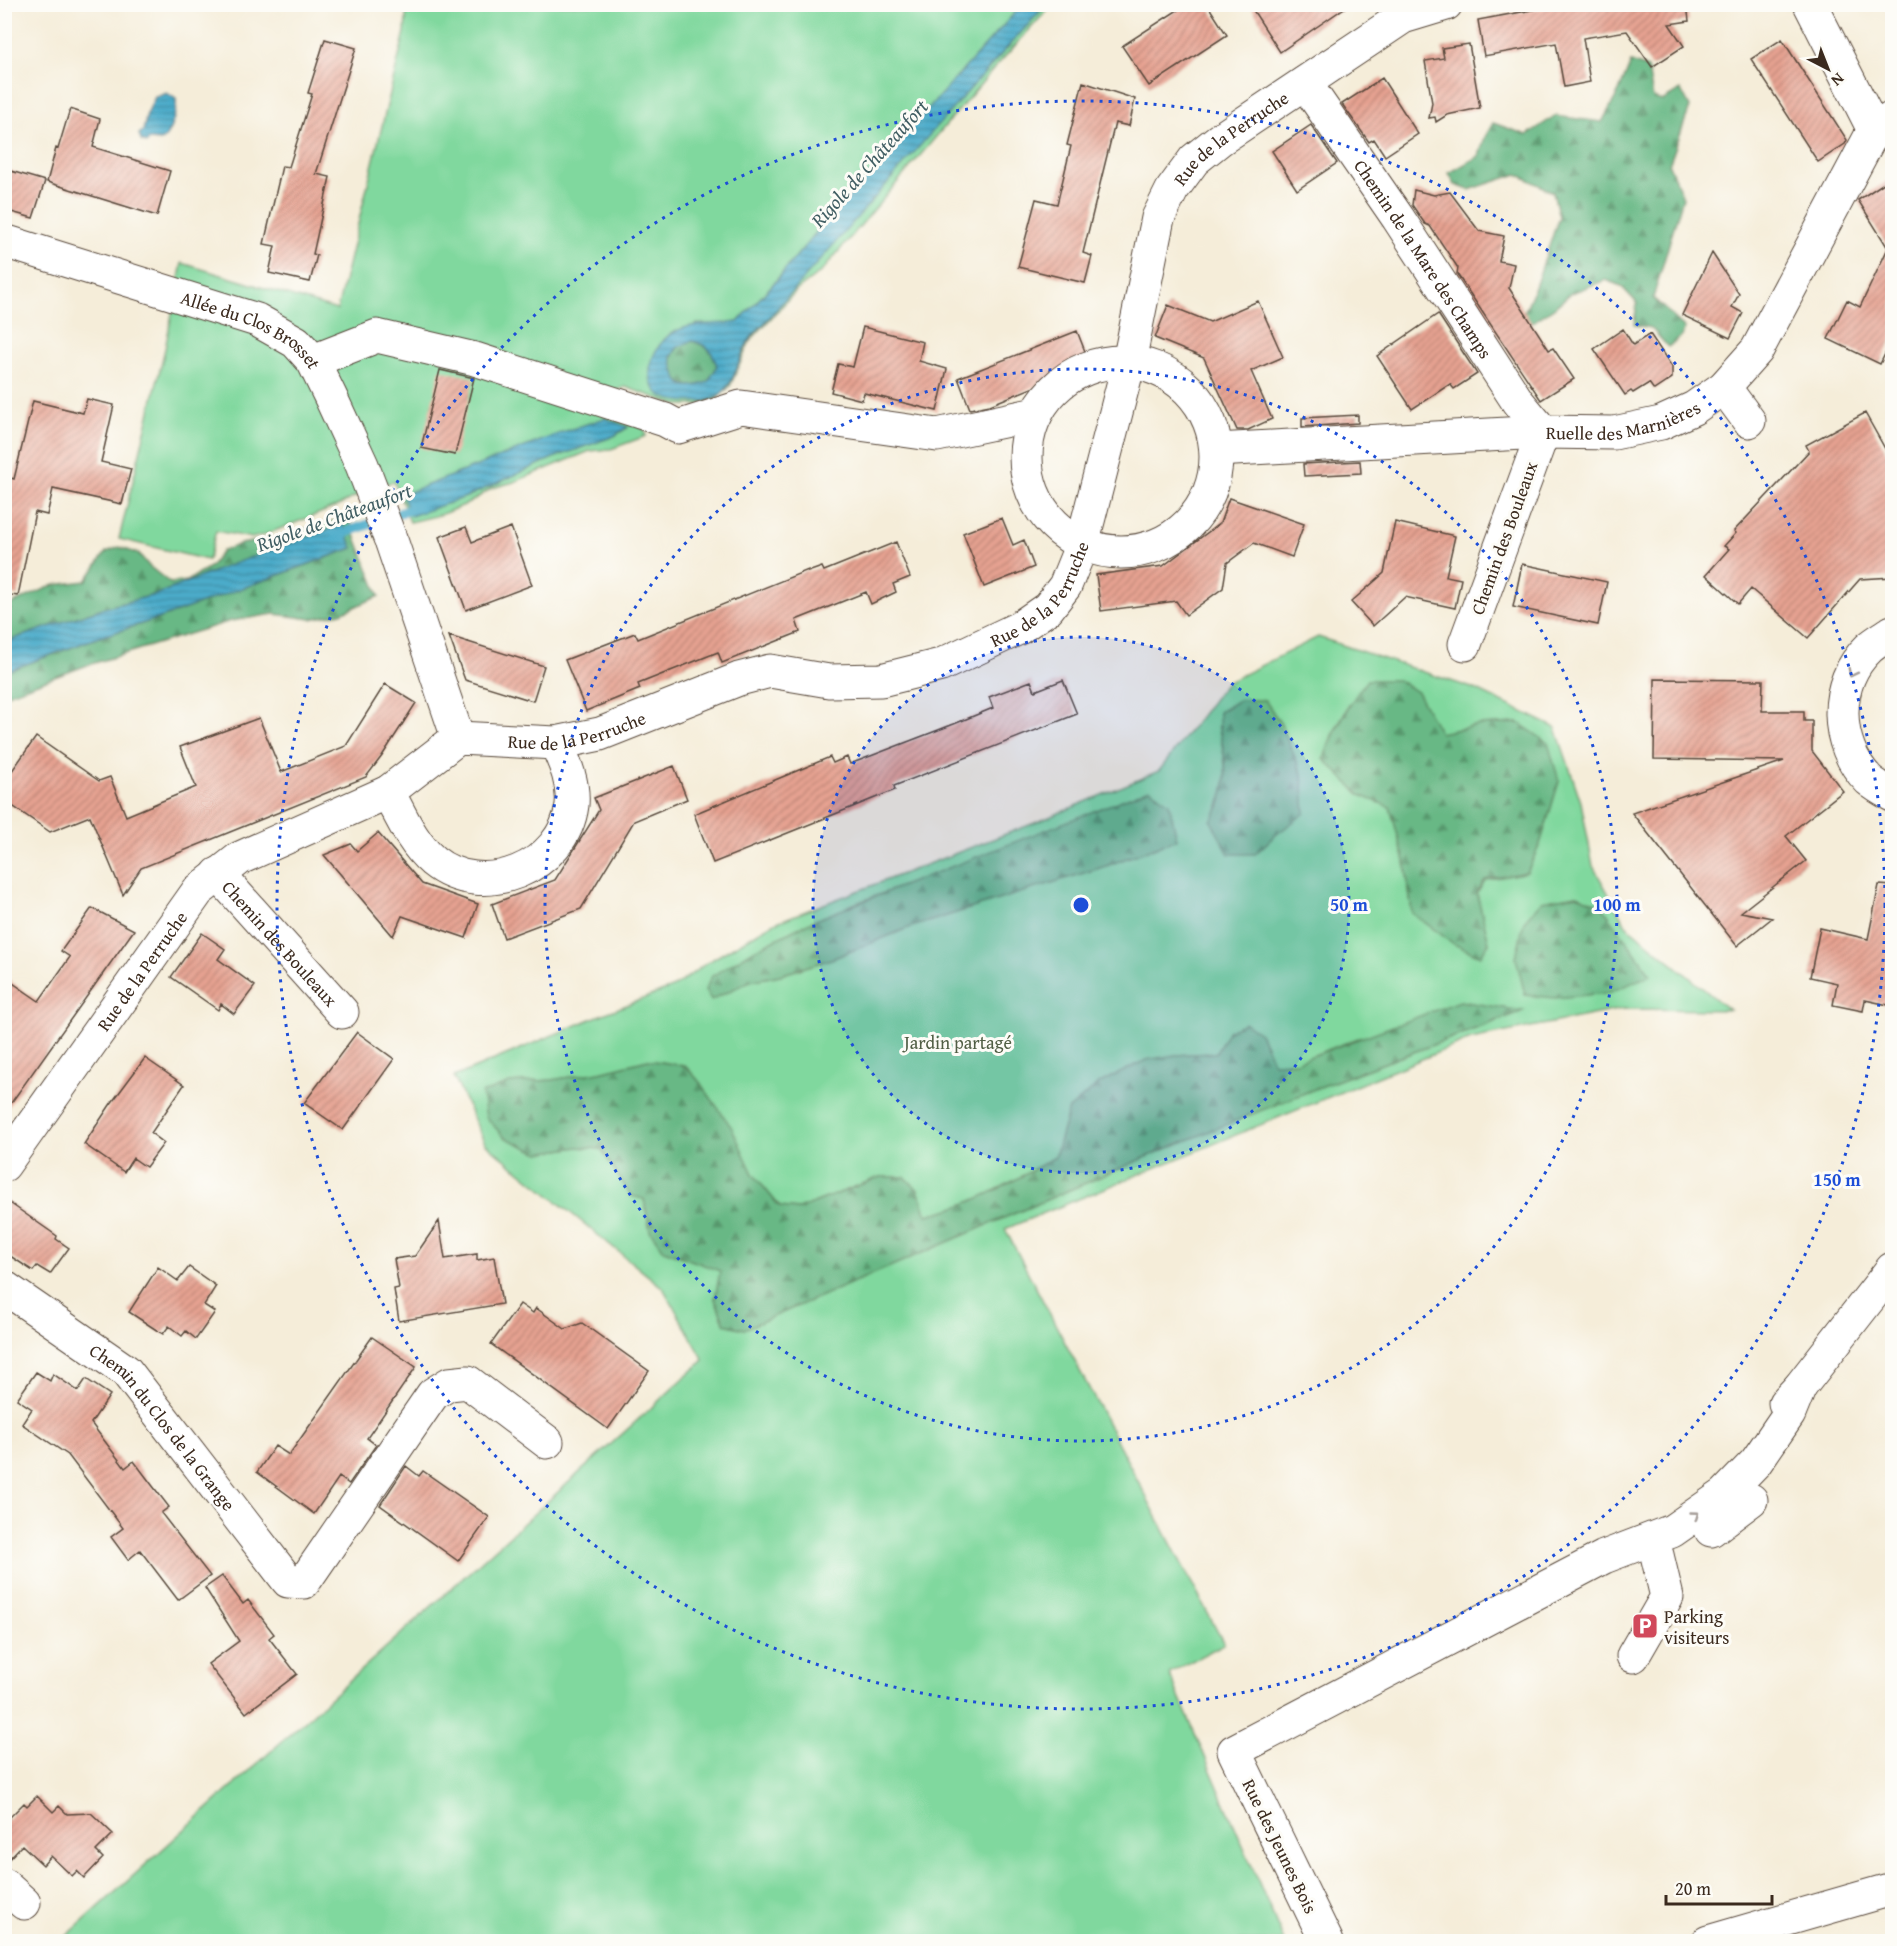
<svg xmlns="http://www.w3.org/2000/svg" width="1897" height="1946" font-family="'Gentium Book Plus',serif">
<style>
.green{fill:#80d89e;stroke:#5e815e;stroke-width:1.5;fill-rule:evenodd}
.forest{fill:url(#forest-firs);stroke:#527152;stroke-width:1.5}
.water{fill:url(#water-rules);stroke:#436b74;stroke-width:1.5;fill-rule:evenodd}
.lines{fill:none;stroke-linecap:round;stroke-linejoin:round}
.stream{stroke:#4bacca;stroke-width:10}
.building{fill:url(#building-hatch)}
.minor-casing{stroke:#57473a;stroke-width:35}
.minor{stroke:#fff;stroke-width:33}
.oneway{stroke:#a79f9a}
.ring{fill:none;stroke:#1d4ed8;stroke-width:3;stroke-dasharray:3 6}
.labels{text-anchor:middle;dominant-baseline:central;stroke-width:6;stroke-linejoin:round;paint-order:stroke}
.street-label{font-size:18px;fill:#3b2a1e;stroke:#fdfcf7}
.park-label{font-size:18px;fill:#505e44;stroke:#fdfcf7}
.poi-label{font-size:18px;fill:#3b2a1e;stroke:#fdfcf7;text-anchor:start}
.water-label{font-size:20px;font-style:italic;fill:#415e63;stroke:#fdfcf7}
.centre{fill:#1d4ed8;stroke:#fdfcf7;stroke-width:3}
.ring-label{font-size:18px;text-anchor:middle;font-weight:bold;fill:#1d4ed8;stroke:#fdfcf7;stroke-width:6;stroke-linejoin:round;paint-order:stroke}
</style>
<defs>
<pattern id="forest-firs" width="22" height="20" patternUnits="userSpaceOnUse" patternTransform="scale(1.5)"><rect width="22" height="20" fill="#68b885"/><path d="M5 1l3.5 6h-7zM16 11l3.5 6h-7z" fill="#57966c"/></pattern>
<pattern id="water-rules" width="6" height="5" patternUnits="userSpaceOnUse" patternTransform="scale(1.5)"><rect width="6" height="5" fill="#4bacca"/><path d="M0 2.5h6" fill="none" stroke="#408ca3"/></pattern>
<pattern id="building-hatch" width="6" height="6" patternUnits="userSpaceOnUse" patternTransform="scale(1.5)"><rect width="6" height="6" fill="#e6a291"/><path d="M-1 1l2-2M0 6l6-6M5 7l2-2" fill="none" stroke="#bc8476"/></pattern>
</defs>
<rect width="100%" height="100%" fill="#fdfcf7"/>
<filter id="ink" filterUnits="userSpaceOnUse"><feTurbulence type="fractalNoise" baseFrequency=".0167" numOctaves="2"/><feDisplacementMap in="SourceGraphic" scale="12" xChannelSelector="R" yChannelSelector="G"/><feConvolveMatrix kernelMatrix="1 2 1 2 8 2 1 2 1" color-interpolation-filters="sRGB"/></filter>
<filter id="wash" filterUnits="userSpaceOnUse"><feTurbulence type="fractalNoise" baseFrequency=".008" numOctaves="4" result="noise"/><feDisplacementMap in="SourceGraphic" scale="24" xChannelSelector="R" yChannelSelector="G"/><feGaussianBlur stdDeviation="1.35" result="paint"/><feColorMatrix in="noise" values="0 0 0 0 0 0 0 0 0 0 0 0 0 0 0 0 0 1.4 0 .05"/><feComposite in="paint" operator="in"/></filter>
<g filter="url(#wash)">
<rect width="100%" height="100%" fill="#f5edd9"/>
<path class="green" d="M 407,5 L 1022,5 L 820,228 L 774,283 L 738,322 L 717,325 L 697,324 L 651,360 L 650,378 L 656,390 L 697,401 L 716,397 L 730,383 L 751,338 L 930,133 L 1046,5 L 1052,5 L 991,72 L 822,271 L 797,290 L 750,341 L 730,386 L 716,400 L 698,405 L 677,405 L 625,387 L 589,401 L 644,429 L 646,436 L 611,449 L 590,451 L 514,482 L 492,488 L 469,503 L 440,515 L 410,522 L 394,482 L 375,485 L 338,506 L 264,535 L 252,538 L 216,531 L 208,560 L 119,539 L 165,349 L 182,263 L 337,310 L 405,32 ZM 605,418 L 627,428 L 614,436 L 553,458 L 466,497 L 410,515 L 403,495 L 566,431 Z
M 1318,637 L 1475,689 L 1556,728 L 1581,802 L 1593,866 L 1626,925 L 1729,1010 L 1622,1009 L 1471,1039 L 1005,1229 L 1224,1644 L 1169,1673 L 1284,1941 L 60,1942 L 704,1360 L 663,1288 L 485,1143 L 454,1077 L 598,1016 L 674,987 L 708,962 L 772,924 L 1040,821 L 1159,771 L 1226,683 ZM 1417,692 L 1440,733 L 1479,725 L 1519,723 L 1559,781 L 1540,844 L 1527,872 L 1485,880 L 1477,894 L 1489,943 L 1412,913 L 1405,861 L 1390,807 L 1324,759 L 1332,735 L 1350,703 ZM 1218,725 L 1273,837 L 1255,854 L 1211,821 C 1232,790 1226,760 1218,725 ZM 1150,789 L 1176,839 L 1106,866 L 908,928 L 834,958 L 780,975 L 750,981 L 848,906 L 967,862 ZM 1577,895 L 1601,905 L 1650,974 L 1542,901 ZM 1521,1012 L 1312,1090 L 1163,1150 L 744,1329 L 725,1324 L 715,1299 L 721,1271 L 664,1250 L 650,1231 L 644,1199 L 631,1195 L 601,1149 L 578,1147 L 539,1153 L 504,1137 L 486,1117 L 510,1083 L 552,1080 L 600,1072 L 648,1060 L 685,1066 L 699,1081 L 731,1128 L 753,1174 L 780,1207 L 798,1209 L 880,1177 L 905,1177 L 918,1190 L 926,1215 C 973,1206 1014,1181 1055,1157 L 1069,1109 L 1175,1055 L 1216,1053 L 1229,1030 L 1260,1033 L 1273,1063 L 1296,1062 L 1358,1038 Z"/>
<path class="forest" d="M 1631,62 L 1648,68 L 1653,98 L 1662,101 L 1681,90 L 1690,107 L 1669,165 L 1683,197 L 1653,298 L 1685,328 L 1681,337 L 1668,347 L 1651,328 L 1634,325 L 1637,303 L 1621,286 L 1606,280 L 1571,293 L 1555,307 L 1533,322 L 1521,320 L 1535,287 L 1559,217 L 1553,192 L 1517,174 L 1469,190 L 1455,185 L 1449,173 L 1479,156 L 1485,137 L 1493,123 L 1527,135 L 1555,116 L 1602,122 L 1619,91 Z
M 692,341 C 708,346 713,351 717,367 L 708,382 C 678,392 677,384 671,357 L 678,347 Z
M 348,517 L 379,596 L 341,613 L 311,619 L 274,614 L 231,621 L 85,666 L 5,695 L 5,672 L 94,639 L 163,617 L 353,548 L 268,551 L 158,594 L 100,609 L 5,642 L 5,612 L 11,604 L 54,585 L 86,581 L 106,552 L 119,547 L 139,554 L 149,566 L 170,583 L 187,581 L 211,566 L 222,551 L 240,544 L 274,538 Z
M 1367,680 L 1398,680 L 1417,692 L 1440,733 L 1479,725 L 1519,723 L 1548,743 L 1559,781 L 1540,844 L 1527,872 L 1485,880 L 1477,894 L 1489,943 L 1480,956 L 1454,944 L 1412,913 L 1405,861 L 1390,807 L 1360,795 L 1324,759 C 1334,730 1348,705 1367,680 Z
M 1239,700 L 1265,700 L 1281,724 L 1302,774 L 1305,813 L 1273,837 L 1255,854 L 1229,854 L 1211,821 C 1225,800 1228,779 1224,754 C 1222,739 1218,727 1219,712 Z
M 1150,789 L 1169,803 L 1177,839 L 1106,866 L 908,928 L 834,958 L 780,975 L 750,981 L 711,1000 L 705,990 L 712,976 L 754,950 L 810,922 Z
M 1577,895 L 1601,905 L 1651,975 L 1608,993 L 1555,998 L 1525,995 L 1516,958 L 1524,921 L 1542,901 Z
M 1460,1001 L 1523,1011 L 1312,1090 L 1163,1150 L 744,1329 L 725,1324 L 715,1299 L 720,1271 L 664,1250 L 650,1231 L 644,1199 L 631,1196 L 601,1149 L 578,1147 L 539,1153 L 504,1137 L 486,1117 L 482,1093 L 510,1083 L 552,1080 L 600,1072 L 648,1060 L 685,1066 L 699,1081 L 732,1128 L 753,1174 L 780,1207 L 799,1209 L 880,1177 L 905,1177 L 918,1190 L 927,1215 C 973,1206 1014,1181 1055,1157 L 1069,1109 L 1100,1083 L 1146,1060 L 1175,1055 L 1216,1053 L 1229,1030 L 1245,1023 L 1260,1033 L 1274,1063 L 1296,1062 Z"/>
<path class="water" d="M 1022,5 L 1046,5 C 951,108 860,216 766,321 C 760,328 753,334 748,342 C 738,358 735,386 717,397 C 704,404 668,404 657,392 C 645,378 650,359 659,346 C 677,319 711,326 738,322 L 774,283 L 820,228 ZM 692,341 C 708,345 713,351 717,367 L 708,382 C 679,392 677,384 671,357 L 678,347 Z
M 167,93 L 176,99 C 177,110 171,135 161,141 L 149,140 L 147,143 L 141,141 L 139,134 L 143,131 L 147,114 L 155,97 Z
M 605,418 L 628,427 L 614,436 L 553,458 L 466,497 L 411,516 L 402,495 L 566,431 Z
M 343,524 L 353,548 L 163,617 L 94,639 L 5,672 L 5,642 L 100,609 L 158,594 L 230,565 Z"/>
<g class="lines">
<path class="stream" d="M 336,536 L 420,506"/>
</g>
<g id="blocks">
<path class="building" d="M 1187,4 L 1207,4 L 1227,35 L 1149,86 L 1122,46 Z
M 1249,4 L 1350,4 L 1280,52 Z
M 1565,4 L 1687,4 L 1689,21 L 1669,24 L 1684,46 L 1652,67 L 1627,31 L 1583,38 L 1590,82 L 1564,87 L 1556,43 L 1484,56 L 1478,20 Z
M 325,39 L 356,48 L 316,174 L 330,177 L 313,254 L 317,255 L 310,282 L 269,273 L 275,246 L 264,244 L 282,166 L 289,167 L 312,94 L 308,93 Z
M 1782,39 L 1847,140 L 1845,144 L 1818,162 L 1751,59 Z
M 1469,44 L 1480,108 L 1447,115 L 1436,122 L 1435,117 L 1429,118 L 1432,103 L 1425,61 L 1444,58 L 1442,48 Z
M 1382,78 L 1418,134 L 1385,156 L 1374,139 L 1369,142 L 1342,104 Z
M 1083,82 L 1135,99 L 1129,126 L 1115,123 L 1083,253 L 1092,256 L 1085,283 L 1018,267 L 1036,199 L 1057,204 L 1071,146 L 1067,145 Z
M 70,109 L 100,119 L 93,147 L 170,171 L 157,216 L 47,182 L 56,148 L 58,149 Z
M 1311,125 L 1337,163 L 1297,190 L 1272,151 Z
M 4,169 L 45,181 L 33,218 L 4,210 Z
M 1893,177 L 1893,338 L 1880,364 L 1828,339 L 1847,300 L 1860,307 L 1888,248 L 1858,200 Z
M 1414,190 L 1434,195 L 1450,192 L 1479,231 L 1504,236 L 1499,261 L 1514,264 L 1509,288 L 1549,350 L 1553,348 L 1574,379 L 1541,400 L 1457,274 L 1458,268 L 1430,226 L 1425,224 L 1412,205 Z
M 1712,253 L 1739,294 L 1732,307 L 1743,313 L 1730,338 L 1682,315 Z
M 1258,301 L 1283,357 L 1251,371 L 1272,419 L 1248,430 L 1237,430 L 1204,358 L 1155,338 L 1168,305 L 1210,322 Z
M 1438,314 L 1477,374 L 1454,389 L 1450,384 L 1412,409 L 1377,356 Z
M 863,327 L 923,342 L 919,361 L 947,369 L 937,411 L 864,393 L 862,400 L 831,392 L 838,364 L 853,367 Z
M 1623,329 L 1633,345 L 1650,334 L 1672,367 L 1672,378 L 1654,390 L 1649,383 L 1633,393 L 1631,391 L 1625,395 L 1594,349 Z
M 1077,331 L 1090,364 L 990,405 L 970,409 L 958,378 Z
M 440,370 L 474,378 L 455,455 L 421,448 Z
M 87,399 L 114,405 L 101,462 L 131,469 L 122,504 L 53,489 L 47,515 L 35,512 L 18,596 L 4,594 L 4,476 L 14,479 L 33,401 L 83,413 Z
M 1865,413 L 1893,463 L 1893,577 L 1860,579 L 1808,638 L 1751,589 L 1738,604 L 1706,575 L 1729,549 L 1724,546 L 1736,533 L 1734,531 L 1809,451 L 1806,445 Z
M 1358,415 L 1358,423 L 1302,427 L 1302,418 Z
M 1360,461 L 1361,473 L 1304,476 L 1303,464 Z
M 1229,498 L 1304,524 L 1292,557 L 1254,543 L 1227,563 L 1223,588 L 1186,615 L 1176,601 L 1101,611 L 1096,575 L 1163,566 L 1220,523 Z
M 1002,518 L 1013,545 L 1024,540 L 1034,567 L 984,587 L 963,533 Z
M 1395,522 L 1455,536 L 1446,576 L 1461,579 L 1455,608 L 1405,597 L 1373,626 L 1351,602 L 1384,573 Z
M 466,527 L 472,542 L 511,527 L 532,585 L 466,610 L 439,537 Z
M 896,542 L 910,577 L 893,584 L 896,592 L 871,604 L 866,592 L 796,620 L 800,632 L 722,663 L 718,652 L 638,684 L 640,689 L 586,711 L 565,660 L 635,633 L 638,639 L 808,570 L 808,572 L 822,567 L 824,571 Z
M 1522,564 L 1607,582 L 1598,625 L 1513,607 Z
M 449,636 L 544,666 L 533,701 L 465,680 Z
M 1655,679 L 1763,680 L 1762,711 L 1804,711 L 1804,721 L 1812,721 L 1812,751 L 1843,791 L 1786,836 L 1806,861 L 1741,912 L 1772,918 L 1737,946 L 1632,813 L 1784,761 L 1654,759 Z
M 1063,680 L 1077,714 L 894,786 L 895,790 L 713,863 L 694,814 L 830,757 L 833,763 L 847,757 L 850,764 L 954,724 L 993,708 L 989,697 L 1031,681 L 1035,691 Z
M 385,684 L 416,703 L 382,756 L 366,777 L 141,868 L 123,895 L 90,816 L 50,832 L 4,800 L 4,782 L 36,737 L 99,781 L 110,777 L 126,816 L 196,787 L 180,747 L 259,718 L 281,772 L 346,746 Z
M 674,766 L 687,799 L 634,821 L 581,909 L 504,938 L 492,904 L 555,880 L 599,810 L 594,798 Z
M 378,833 L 422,884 L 478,904 L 466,938 L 402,916 L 393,936 L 324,855 L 351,844 L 357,851 Z
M 1879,885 L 1893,886 L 1893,1006 L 1865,1000 L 1863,1011 L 1833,1005 L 1837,983 L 1810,977 L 1820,928 L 1868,939 Z
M 92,908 L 134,930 L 4,1113 L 4,977 L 39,1001 L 70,957 L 61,951 Z
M 202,933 L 225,949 L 218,959 L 255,986 L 234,1014 L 221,1004 L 218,1010 L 171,977 Z
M 357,1032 L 394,1059 L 343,1130 L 304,1103 Z
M 145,1058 L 184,1085 L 151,1133 L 164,1143 L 146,1167 L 133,1158 L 124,1172 L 84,1144 L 110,1105 Z
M 4,1199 L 57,1236 L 56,1239 L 69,1248 L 50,1274 L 37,1266 L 33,1271 L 4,1252 Z
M 439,1221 L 445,1259 L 477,1254 L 477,1260 L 494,1257 L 502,1304 L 399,1321 L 394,1289 L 399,1288 L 394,1259 L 415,1256 Z
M 158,1267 L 178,1281 L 189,1267 L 216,1286 L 204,1305 L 215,1312 L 196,1339 L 186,1331 L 182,1336 L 169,1326 L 163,1334 L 158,1331 L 129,1312 Z
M 520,1304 L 533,1313 L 536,1308 L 565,1329 L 582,1323 L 649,1371 L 608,1429 L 491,1344 Z
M 372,1337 L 416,1367 L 367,1438 L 376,1445 L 349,1484 L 339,1477 L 314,1514 L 257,1472 L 275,1446 L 289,1455 Z
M 36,1372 L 50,1381 L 53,1374 L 78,1391 L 86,1379 L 110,1395 L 91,1423 L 125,1468 L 134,1461 L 152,1485 L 169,1507 L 161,1513 L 210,1576 L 178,1600 L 140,1550 L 128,1560 L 111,1537 L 123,1528 L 68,1455 L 22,1424 L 32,1409 L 17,1399 Z
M 406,1466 L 419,1476 L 423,1471 L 489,1517 L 458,1561 L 380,1505 Z
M 222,1576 L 243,1604 L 248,1600 L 274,1634 L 269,1638 L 297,1674 L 246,1713 L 208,1664 L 239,1641 L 205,1588 Z
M 37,1796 L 53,1812 L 59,1806 L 67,1814 L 91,1813 L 113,1834 L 96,1851 L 103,1858 L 84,1878 L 77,1871 L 72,1876 L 51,1856 L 43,1865 L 22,1845 L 4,1864 L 4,1823 L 24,1803 L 27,1806 Z"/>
</g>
</g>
<g filter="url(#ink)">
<use href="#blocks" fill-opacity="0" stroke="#57473a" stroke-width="1.5"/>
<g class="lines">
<defs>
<g id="minor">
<path d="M 1810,4 L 1874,130"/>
<path id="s1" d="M 1305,83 L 1398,218 L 1518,402 L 1543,432 L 1465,644"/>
<path id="s2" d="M 4,241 L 257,320 L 296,342 L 313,361 L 332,400 L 362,465 L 390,538"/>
<path d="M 313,361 L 377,336 L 475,359 L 665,420 L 678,427 L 741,407 L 937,435 L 1036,414"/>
<circle cx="1121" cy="457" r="95"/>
<path d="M 1724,387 L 1749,421"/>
<path id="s3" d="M 1217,450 L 1543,432 L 1614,433 L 1661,423 L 1694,408 L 1724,387 L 1757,350 L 1874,130 L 1892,118"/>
<path d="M 392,543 L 458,738"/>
<path d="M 1892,632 C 1885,637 1876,642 1869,648 C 1832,683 1834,745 1869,780 C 1876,786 1885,791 1892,795"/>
<path d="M 388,792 C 401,816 412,843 433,861 C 482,901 564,868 572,805 C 574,782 565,763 556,743"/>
<path id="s4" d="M 218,874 L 342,1012"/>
<path id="s5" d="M 4,1165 L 198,891 L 240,858 L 388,792 L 458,738 L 556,743 L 600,734 L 739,679 L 770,671 L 829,681 L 881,680 L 941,665 L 1019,628 L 1048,608 L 1065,586 L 1082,544 L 1129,362 L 1158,218 L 1172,190 L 1194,160 L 1219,140 L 1403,17 L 1446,4"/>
<path id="s6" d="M 4,1287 L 126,1371 L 288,1581 L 304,1582 L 433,1394 L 449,1384 L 468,1382 L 547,1442"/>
<path d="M 1785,1403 L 1800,1387 L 1892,1269"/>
<path d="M 1711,1530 L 1751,1500"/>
<path d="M 1633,1656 L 1667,1597 L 1657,1555"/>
<path d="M 4,1885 L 24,1903"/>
<path d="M 1327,1942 L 1234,1751 L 1604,1557 L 1672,1531 L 1725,1494 L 1756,1462 L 1789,1414 L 1800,1387"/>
<path d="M 1708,1942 L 1892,1889"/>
</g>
</defs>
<use href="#minor" class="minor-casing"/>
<use href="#minor" class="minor"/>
</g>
<defs><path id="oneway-chevron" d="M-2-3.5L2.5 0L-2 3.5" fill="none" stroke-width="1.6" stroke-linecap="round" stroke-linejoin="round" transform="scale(1.5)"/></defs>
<g class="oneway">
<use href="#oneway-chevron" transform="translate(1852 673) rotate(117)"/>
<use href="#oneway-chevron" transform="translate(1695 1515) rotate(-36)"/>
</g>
</g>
<circle cx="1081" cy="905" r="268" fill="#1d4ed8" fill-opacity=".12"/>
<g class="ring">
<circle cx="1081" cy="905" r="268"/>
<circle cx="1081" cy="905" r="536"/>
<circle cx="1081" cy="905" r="804"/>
</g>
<defs>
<symbol id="parking-square" viewBox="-11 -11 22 22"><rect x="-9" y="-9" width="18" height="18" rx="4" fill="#d1495b" stroke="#fdfcf7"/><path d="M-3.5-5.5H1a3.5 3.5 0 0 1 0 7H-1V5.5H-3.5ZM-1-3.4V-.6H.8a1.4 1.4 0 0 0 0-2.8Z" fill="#fff"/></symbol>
</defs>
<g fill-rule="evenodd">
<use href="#parking-square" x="1630" y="1611" width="30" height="30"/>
</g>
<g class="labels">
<g class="street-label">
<text stroke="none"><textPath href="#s5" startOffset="1778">Rue de la Perruche</textPath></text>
<text stroke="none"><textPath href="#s1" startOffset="212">Chemin de la Mare des Champs</textPath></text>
<text stroke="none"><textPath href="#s2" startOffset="264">Allée du Clos Brosset</textPath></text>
<text stroke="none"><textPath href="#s3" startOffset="408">Ruelle des Marnières</textPath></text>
<text transform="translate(1504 538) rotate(-70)">Chemin des Bouleaux</text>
<text stroke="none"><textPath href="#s5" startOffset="1264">Rue de la Perruche</textPath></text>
<text stroke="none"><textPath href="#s5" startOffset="760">Rue de la Perruche</textPath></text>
<text stroke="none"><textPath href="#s4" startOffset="93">Chemin des Bouleaux</textPath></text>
<text stroke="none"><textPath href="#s5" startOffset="238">Rue de la Perruche</textPath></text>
<text stroke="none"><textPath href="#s6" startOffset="214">Chemin du Clos de la Grange</textPath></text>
<text transform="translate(1280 1846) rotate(64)">Rue des Jeunes Bois</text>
</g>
<g class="park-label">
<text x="958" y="1042">Jardin partagé</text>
</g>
<g class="poi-label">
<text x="1664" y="1616">Parking<tspan x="1664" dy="21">visiteurs</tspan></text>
</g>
<g class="water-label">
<text transform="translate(869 163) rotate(-48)">Rigole de Châteaufort</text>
<text transform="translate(334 517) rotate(-20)">Rigole de Châteaufort</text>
</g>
</g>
<circle cx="1081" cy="905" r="9" class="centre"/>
<g class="ring-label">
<text x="1349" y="911">50 m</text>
<text x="1617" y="911">100 m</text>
<text x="1837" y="1186">150 m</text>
</g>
<rect width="1897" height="1946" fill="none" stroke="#fdfcf7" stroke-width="24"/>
<g transform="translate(1828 69) rotate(138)" stroke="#fdfcf7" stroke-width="4.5" paint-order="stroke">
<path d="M0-4.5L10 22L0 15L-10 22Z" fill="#3b2a1e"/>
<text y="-9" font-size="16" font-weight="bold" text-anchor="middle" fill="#3b2a1e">N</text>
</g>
<path d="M1666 1895v9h106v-9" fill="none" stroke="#3b2a1e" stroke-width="3"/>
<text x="1675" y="1895" font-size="18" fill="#3b2a1e" stroke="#fdfcf7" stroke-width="4.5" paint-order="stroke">20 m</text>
</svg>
